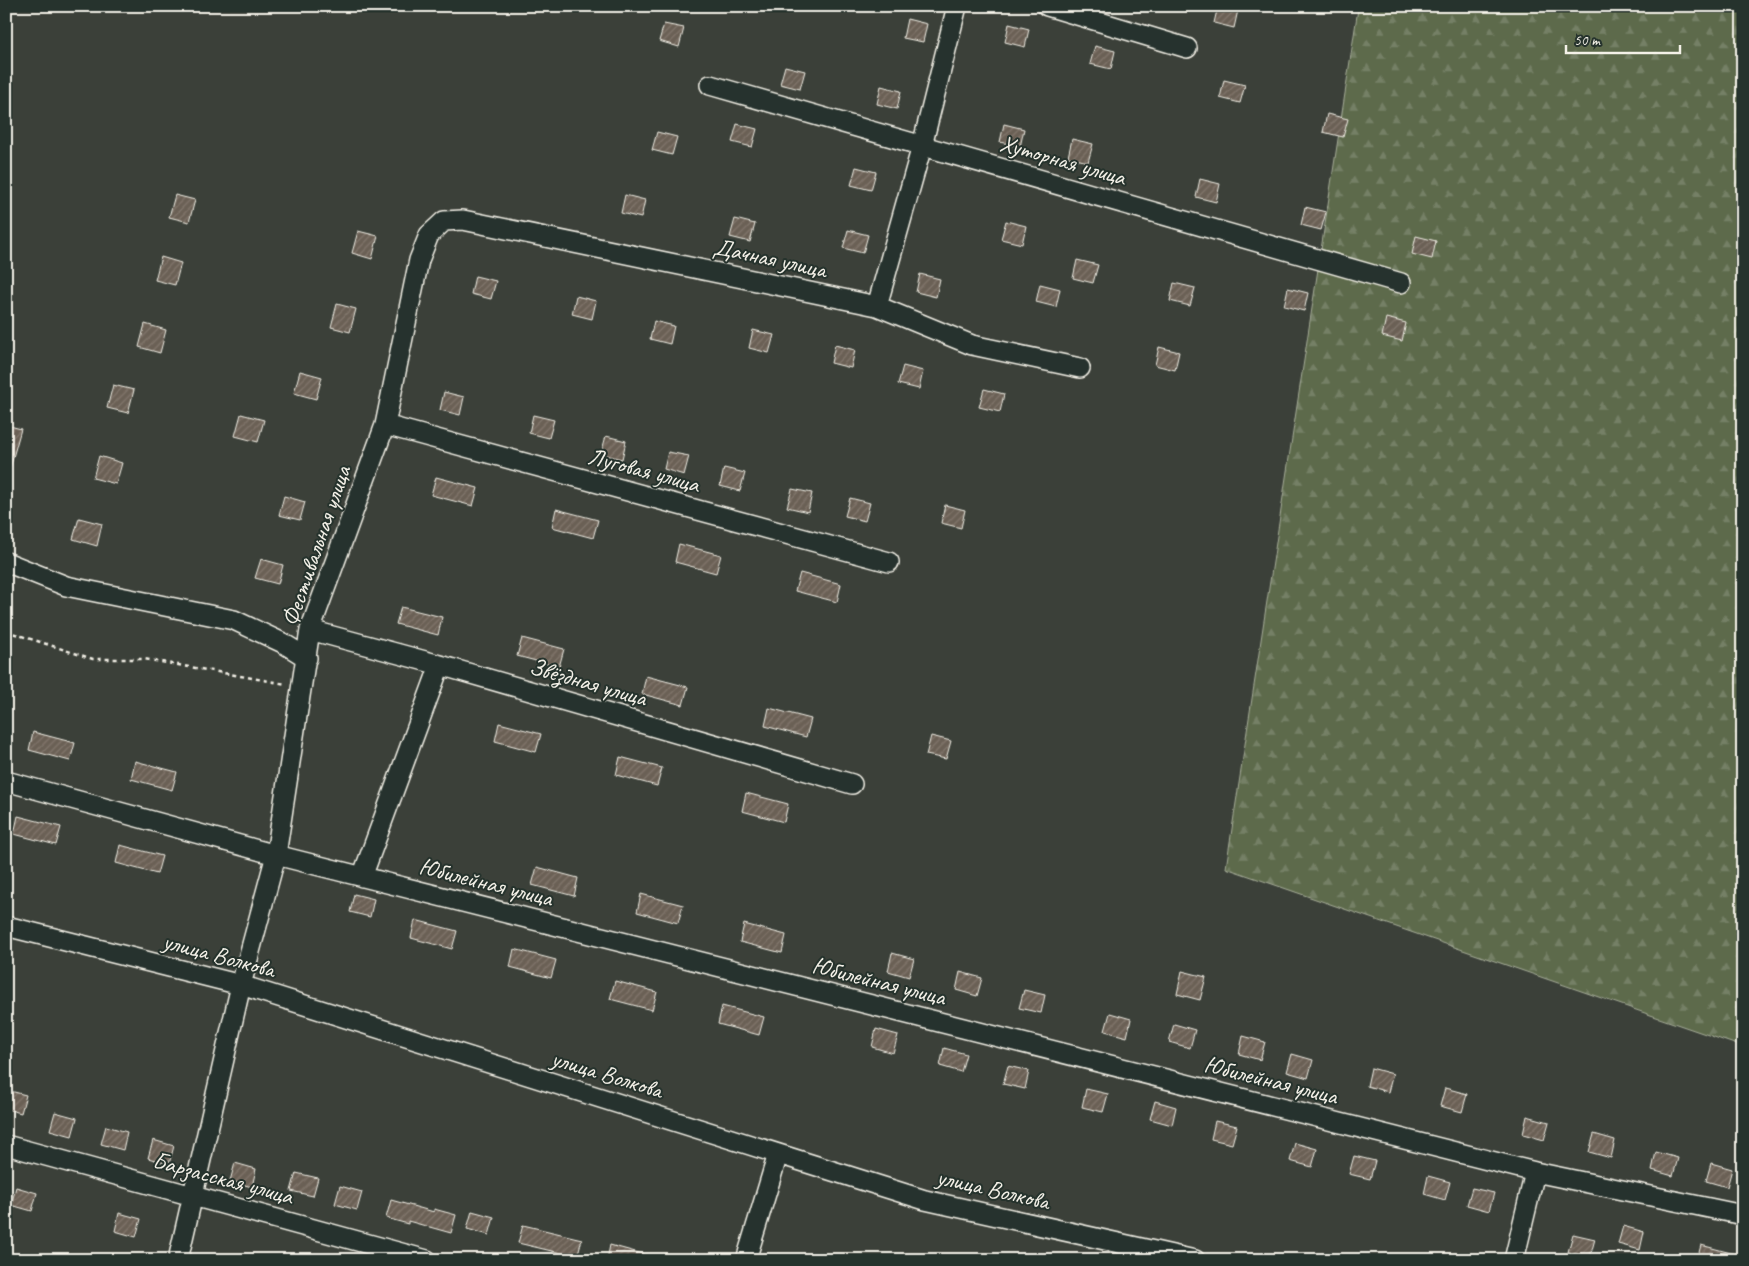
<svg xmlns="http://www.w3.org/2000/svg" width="1749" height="1266" font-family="Caveat,sans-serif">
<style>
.forest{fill:url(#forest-firs);stroke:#a8ae9a}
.building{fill:url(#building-hatch);stroke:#f4f1e8}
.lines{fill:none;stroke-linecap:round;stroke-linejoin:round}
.minor-casing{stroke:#f4f1e8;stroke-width:22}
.path{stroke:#f4f1e8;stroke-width:2.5;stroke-dasharray:4 4;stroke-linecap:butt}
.minor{stroke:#26332d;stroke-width:19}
.labels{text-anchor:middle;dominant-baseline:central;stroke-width:4;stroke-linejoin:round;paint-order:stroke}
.street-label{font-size:24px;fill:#f4f1e8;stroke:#26332d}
</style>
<defs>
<pattern id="forest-firs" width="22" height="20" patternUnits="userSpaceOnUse" patternTransform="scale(1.25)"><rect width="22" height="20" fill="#5d6a4c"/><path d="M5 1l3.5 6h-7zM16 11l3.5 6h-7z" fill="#758066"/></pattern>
<pattern id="building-hatch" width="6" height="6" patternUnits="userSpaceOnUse" patternTransform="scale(1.25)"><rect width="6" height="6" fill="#6b6055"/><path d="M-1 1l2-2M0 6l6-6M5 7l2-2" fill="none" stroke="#81776d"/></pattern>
</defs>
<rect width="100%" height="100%" fill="#3b4039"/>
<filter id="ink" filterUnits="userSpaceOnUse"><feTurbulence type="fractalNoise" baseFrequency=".02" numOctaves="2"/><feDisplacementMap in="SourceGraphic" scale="10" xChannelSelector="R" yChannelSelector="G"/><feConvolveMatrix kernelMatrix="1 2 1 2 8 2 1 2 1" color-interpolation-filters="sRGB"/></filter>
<g filter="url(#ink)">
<path class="forest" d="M 1356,6 L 1743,6 L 1743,1047 L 1226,868 L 1358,9 Z"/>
<path class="building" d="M 1218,6 L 1238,10 L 1234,28 L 1214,23 Z
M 907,19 L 927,24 L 923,42 L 903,38 Z
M 664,24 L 684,28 L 679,47 L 659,41 Z
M 1009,24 L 1029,29 L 1025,47 L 1005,42 Z
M 1095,46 L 1115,51 L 1111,69 L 1090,64 Z
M 785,66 L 805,71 L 800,89 L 780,84 Z
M 1224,80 L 1245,85 L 1240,103 L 1220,98 Z
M 881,86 L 901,91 L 897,109 L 877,104 Z
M 1327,114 L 1348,119 L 1343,137 L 1323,132 Z
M 737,124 L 757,129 L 752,147 L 732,142 Z
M 1004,124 L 1024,129 L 1020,147 L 1000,142 Z
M 657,132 L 677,137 L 672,155 L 652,150 Z
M 1072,139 L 1093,144 L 1088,162 L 1068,157 Z
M 856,167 L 876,172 L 871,190 L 851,185 Z
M 1200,179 L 1220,184 L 1216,202 L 1196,197 Z
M 175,195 L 195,200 L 189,222 L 169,217 Z
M 625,195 L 645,200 L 641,218 L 621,213 Z
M 1305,207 L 1326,212 L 1321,230 L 1301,225 Z
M 735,219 L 755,224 L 750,242 L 730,237 Z
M 1006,221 L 1026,226 L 1022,244 L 1001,239 Z
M 848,230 L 868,235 L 863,253 L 843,248 Z
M 358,231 L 378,236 L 372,259 L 352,253 Z
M 1416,236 L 1436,241 L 1432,259 L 1412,254 Z
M 161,257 L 181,263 L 175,285 L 155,280 Z
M 1077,260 L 1098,265 L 1093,283 L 1073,278 Z
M 920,274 L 940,279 L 936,297 L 916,292 Z
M 475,276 L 496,281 L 491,299 L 471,294 Z
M 1174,283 L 1195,288 L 1190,306 L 1170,301 Z
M 1040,284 L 1060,289 L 1056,307 L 1036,302 Z
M 1288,288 L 1308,293 L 1304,311 L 1284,306 Z
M 576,296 L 596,301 L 592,319 L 572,314 Z
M 337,304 L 356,309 L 350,332 L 331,327 Z
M 1386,318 L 1406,323 L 1402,341 L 1382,336 Z
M 654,321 L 674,326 L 670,344 L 650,339 Z
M 145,324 L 166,330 L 160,353 L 139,347 Z
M 753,330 L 774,335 L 769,353 L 749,348 Z
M 835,345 L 855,350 L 851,368 L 831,363 Z
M 1159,347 L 1179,352 L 1175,370 L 1155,365 Z
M 903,366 L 923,371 L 919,389 L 898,384 Z
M 300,371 L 322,377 L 316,399 L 294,393 Z
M 113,385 L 134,390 L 128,413 L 107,408 Z
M 984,389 L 1004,394 L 1000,412 L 979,407 Z
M 444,392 L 464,397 L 460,415 L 440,410 Z
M 241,414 L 264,420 L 258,442 L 235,436 Z
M 533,415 L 554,420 L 549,438 L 529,433 Z
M 6,425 L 21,429 L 10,468 L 6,467 Z
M 606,436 L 626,441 L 622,459 L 601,454 Z
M 668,452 L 689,456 L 684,475 L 664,469 Z
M 99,456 L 122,463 L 116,484 L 93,478 Z
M 724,468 L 745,473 L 740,491 L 720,486 Z
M 436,477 L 478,488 L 473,506 L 431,495 Z
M 792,489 L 812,493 L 808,512 L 787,507 Z
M 284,496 L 305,502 L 300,520 L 279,515 Z
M 850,498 L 870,503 L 865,521 L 845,516 Z
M 945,505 L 965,510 L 961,528 L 941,523 Z
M 556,509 L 598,520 L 593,538 L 552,527 Z
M 79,518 L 102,524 L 97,546 L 73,539 Z
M 679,544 L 721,555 L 716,573 L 675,562 Z
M 261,559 L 283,565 L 278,584 L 255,578 Z
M 800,573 L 841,584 L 837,602 L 795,591 Z
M 401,607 L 442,617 L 438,635 L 396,624 Z
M 522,638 L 564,649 L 559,667 L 517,656 Z
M 646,676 L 688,687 L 683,705 L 642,694 Z
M 769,708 L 811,719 L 806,737 L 765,726 Z
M 499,723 L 541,734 L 536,752 L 495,741 Z
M 33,732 L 75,743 L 70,761 L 29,750 Z
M 931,736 L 951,741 L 946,759 L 926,755 Z
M 620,757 L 662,768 L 657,786 L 616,775 Z
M 135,761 L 177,772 L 172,790 L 131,779 Z
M 746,793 L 788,804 L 784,822 L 742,811 Z
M 18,816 L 61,827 L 56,845 L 14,834 Z
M 120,845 L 162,856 L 157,874 L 116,863 Z
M 537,867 L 578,878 L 574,896 L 532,885 Z
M 354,894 L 374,899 L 370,917 L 350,912 Z
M 641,894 L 683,905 L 678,923 L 637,912 Z
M 415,920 L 457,931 L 452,949 L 411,938 Z
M 744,924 L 786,935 L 782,953 L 740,942 Z
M 514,949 L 556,960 L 551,978 L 510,967 Z
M 892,953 L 914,959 L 909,977 L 888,971 Z
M 1182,971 L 1206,977 L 1200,1000 L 1177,994 Z
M 960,972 L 982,978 L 977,996 L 956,990 Z
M 615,981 L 657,992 L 652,1010 L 610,999 Z
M 1024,990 L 1045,995 L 1041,1013 L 1019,1008 Z
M 722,1006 L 764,1017 L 759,1035 L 718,1024 Z
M 1110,1013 L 1131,1019 L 1127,1037 L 1105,1031 Z
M 1174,1024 L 1195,1030 L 1190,1048 L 1169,1042 Z
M 876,1029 L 898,1035 L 893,1053 L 872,1047 Z
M 1243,1036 L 1265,1042 L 1260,1060 L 1239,1054 Z
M 944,1048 L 966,1054 L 961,1072 L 940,1066 Z
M 1292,1054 L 1313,1060 L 1308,1078 L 1287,1072 Z
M 1008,1066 L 1029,1071 L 1025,1089 L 1003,1084 Z
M 1371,1068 L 1393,1074 L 1388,1092 L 1367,1086 Z
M 1445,1088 L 1467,1094 L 1462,1112 L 1440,1106 Z
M 1086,1089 L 1108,1094 L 1103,1112 L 1082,1107 Z
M 6,1090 L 26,1095 L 21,1113 L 6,1109 Z
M 1155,1101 L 1176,1107 L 1172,1125 L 1150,1119 Z
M 55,1112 L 77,1118 L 72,1136 L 50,1130 Z
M 1527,1116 L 1549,1122 L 1544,1140 L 1523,1134 Z
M 1215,1121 L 1237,1126 L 1232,1144 L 1211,1139 Z
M 106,1126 L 127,1132 L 123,1150 L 101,1144 Z
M 1594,1134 L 1615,1140 L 1611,1158 L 1589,1152 Z
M 153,1140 L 174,1146 L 169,1164 L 148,1158 Z
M 1295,1143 L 1317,1149 L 1312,1167 L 1290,1161 Z
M 1656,1152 L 1678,1158 L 1673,1176 L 1652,1170 Z
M 1354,1156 L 1375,1161 L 1370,1179 L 1349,1174 Z
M 235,1163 L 256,1169 L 252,1187 L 230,1181 Z
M 1711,1163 L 1732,1169 L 1727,1187 L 1706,1181 Z
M 296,1173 L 318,1178 L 313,1196 L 291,1191 Z
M 1428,1176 L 1450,1182 L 1445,1200 L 1424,1194 Z
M 340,1186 L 362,1192 L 357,1210 L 335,1204 Z
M 16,1187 L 37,1193 L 32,1211 L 11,1205 Z
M 1472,1188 L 1494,1193 L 1489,1211 L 1467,1205 Z
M 391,1200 L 434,1212 L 434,1209 L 456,1215 L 451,1233 L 408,1221 L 408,1224 L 386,1218 Z
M 472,1211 L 494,1217 L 489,1235 L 467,1229 Z
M 119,1213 L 141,1219 L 136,1237 L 115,1231 Z
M 523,1225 L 582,1239 L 577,1257 L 518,1243 Z
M 1623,1226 L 1644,1232 L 1640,1250 L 1618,1244 Z
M 1573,1234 L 1595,1239 L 1590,1257 L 1568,1252 Z
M 610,1245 L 650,1256 L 649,1260 L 607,1260 Z
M 1701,1245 L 1742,1256 L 1742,1260 L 1697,1260 Z"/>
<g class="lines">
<defs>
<path id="minor" d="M 1047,6 L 1187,48
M 710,85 L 1401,283
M 877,306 L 922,146 L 957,6
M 385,425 L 889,562
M 6,562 L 66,586 L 234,620 L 283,643 L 307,658
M 310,630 L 440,665 L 852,784
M 6,781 L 276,855 L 1535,1172 L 1743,1215
M 362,877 L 440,665
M 6,926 L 241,985 L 925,1200 L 1195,1260
M 6,1145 L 427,1260
M 178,1260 L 241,985 L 276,855 L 310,630 L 385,425 L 419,260 L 429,235 L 444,221 L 463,220 L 877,306 L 972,345 L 1080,368
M 746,1260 L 778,1154
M 1514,1260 L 1535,1172"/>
</defs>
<use href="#minor" class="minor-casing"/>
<path class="path" d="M 6,631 L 93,659 L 144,659 L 286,684"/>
<use href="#minor" class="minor"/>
</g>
</g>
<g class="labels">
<g class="street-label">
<text transform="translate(1063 160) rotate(16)">Хуторная улица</text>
<text transform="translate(770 258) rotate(12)">Дачная улица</text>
<text transform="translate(644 470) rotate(15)">Луговая улица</text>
<text transform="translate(316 546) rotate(-71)">Фестивальная улица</text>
<text transform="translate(588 682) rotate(16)">Звёздная улица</text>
<text transform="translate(486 882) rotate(14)">Юбилейная улица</text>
<text transform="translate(219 955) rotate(15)">улица Волкова</text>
<text transform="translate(879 981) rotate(14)">Юбилейная улица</text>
<text transform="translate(607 1074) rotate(17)">улица Волкова</text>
<text transform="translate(1271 1080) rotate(14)">Юбилейная улица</text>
<text transform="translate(223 1178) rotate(15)">Барзасская улица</text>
<text transform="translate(993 1189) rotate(13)">улица Волкова</text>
</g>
</g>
<rect width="1749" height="1266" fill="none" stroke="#26332d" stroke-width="25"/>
<rect x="12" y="12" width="1724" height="1241" fill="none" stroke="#f4f1e8" stroke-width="2" filter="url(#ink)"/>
<path d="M1566 45v8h114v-8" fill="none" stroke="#f4f1e8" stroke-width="2.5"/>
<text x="1574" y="45" font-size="15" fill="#f4f1e8" stroke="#26332d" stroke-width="4" paint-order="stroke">50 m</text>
</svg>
